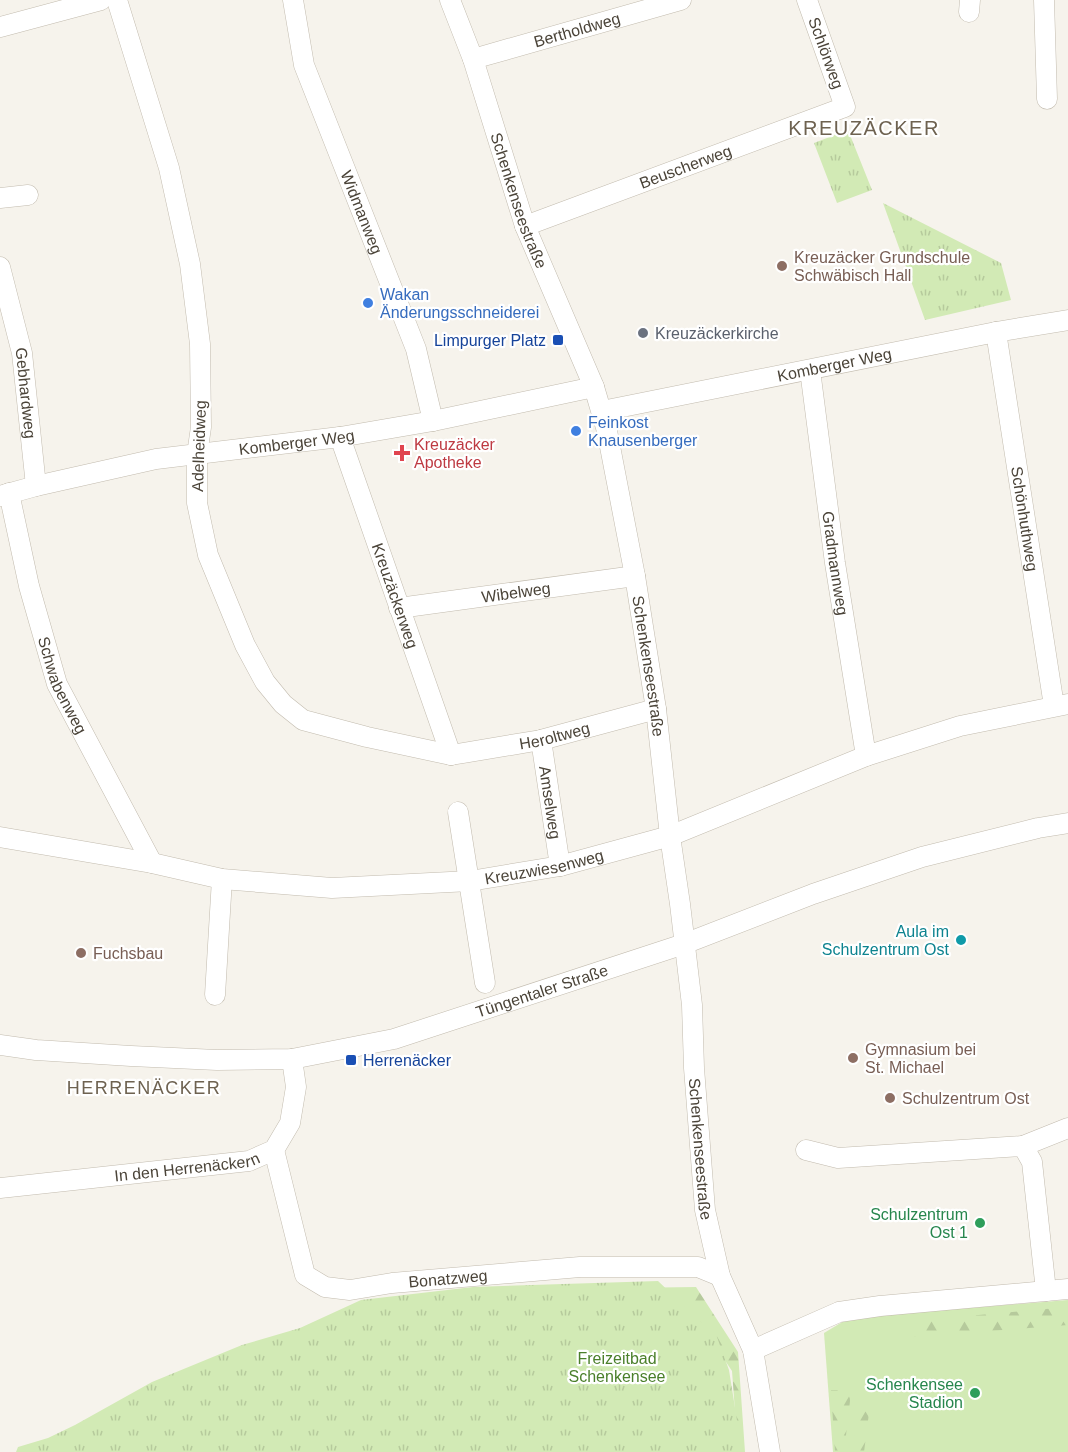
<svg xmlns="http://www.w3.org/2000/svg" width="1068" height="1452" font-family="Arial,sans-serif">
<style>
.grass{fill:#d2eab5}
.forest{fill:url(#forest-firs)}
.park{fill:url(#park-tufts)}
.lines{fill:none;stroke-linecap:round;stroke-linejoin:round}
.minor-casing{stroke:#c2bbae;stroke-width:21}
.minor{stroke:#fff;stroke-width:20}
.education-dot{fill:#8d6e63;stroke:#fff;stroke-width:2}
.shop-dot{fill:#3f7fe0;stroke:#fff;stroke-width:2}
.worship-dot{fill:#6b7280;stroke:#fff;stroke-width:2}
.transit-dot{fill:#1a4fb4;stroke:#fff;stroke-width:2}
.health-dot{fill:#e0444e;stroke:#fff;stroke-width:2}
.culture-dot{fill:#0f9aa8;stroke:#fff;stroke-width:2}
.leisure-dot{fill:#2e9e5b;stroke:#fff;stroke-width:2}
.labels{text-anchor:middle;dominant-baseline:central;stroke-width:4.5;stroke-linejoin:round;paint-order:stroke}
.street-label{font-size:16px;fill:#4b4439;stroke:#fff}
.education-label{font-size:16px;fill:#785e54;stroke:#fff;text-anchor:start}
.shop-label{font-size:16px;fill:#366cbe;stroke:#fff;text-anchor:start}
.worship-label{font-size:16px;fill:#5b616d;stroke:#fff;text-anchor:start}
.transit-label{font-size:16px;fill:#164399;stroke:#fff;text-anchor:end}
.health-label{font-size:16px;fill:#be3a42;stroke:#fff;text-anchor:start}
.culture-label{font-size:16px;fill:#0d838f;stroke:#fff;text-anchor:end}
.leisure-label{font-size:16px;fill:#27864d;stroke:#fff;text-anchor:end}
.park-label{font-size:16px;fill:#4a7f2a;stroke:#fff}
.neighbourhood-label{font-size:18px;letter-spacing:1.5px;fill:#6e6250;stroke:#fff}
.quarter-label{font-size:20px;letter-spacing:1.5px;fill:#6e6250;stroke:#fff}
</style>
<defs>
<pattern id="forest-firs" width="22" height="20" patternUnits="userSpaceOnUse" patternTransform="scale(1.5)"><rect width="22" height="20" fill="#d2eab5"/><path d="M5 1l3.5 6h-7zM16 11l3.5 6h-7z" fill="#b6ca9c"/></pattern>
<pattern id="park-tufts" width="24" height="20" patternUnits="userSpaceOnUse" patternTransform="scale(1.5)"><rect width="24" height="20" fill="#d2eab5"/><path d="M3 7l-1-3M5 7V3M7 7l1-3M15 17l-1-3M17 17v-4M19 17l1-3" fill="none" stroke="#b6ca9c"/></pattern>
</defs>
<rect width="100%" height="100%" fill="#f6f3ec"/>
<path class="grass" d="M 1068,1300 L 1068,1452 L 833,1452 L 824,1333 L 849,1318 Z"/>
<path class="forest" d="M 696,1287 L 738,1352 L 745,1452 L 738,1452 L 732,1371 L 714,1344 L 545,1289 Z
M 1068,1307 L 1068,1325 L 913,1337 L 911,1321 Z
M 831,1390 L 849,1390 L 850,1401 L 844,1452 L 835,1452 Z
M 865,1398 L 870,1405 L 864,1452 L 853,1452 L 858,1401 Z"/>
<path class="park" d="M 848,130 L 872,190 L 837,203 L 814,143 Z
M 883,203 L 1001,263 L 1011,300 L 925,320 Z
M 658,1281 L 717,1337 L 729,1370 L 742,1452 L 16,1452 L 18,1447 L 48,1438 L 75,1425 L 152,1382 L 242,1345 L 300,1328 L 361,1300 L 473,1287 Z"/>
<g class="lines">
<defs>
<g id="minor">
<path id="s1" d="M 117,0 L 169,168 L 190,264 L 200,344 L 201,427 L 197,455 L 197,503 L 208,555 L 245,645 L 265,682 L 283,704 L 303,720 L 367,737 L 451,755 L 541,740 L 656,709"/>
<path id="s2" d="M 293,0 L 304,65 L 416,349 L 433,421"/>
<path id="s3" d="M 450,0 L 473,59 L 525,226 L 594,387 L 607,431 L 635,576 L 656,709 L 670,836 L 680,904 L 692,1005 L 694,1068 L 705,1210 L 720,1276 L 753,1350 L 770,1452"/>
<path d="M 1044,0 L 1047,99"/>
<path d="M 969,12 L 970,0"/>
<path d="M 0,27 L 101,0"/>
<path id="s4" d="M 473,59 L 681,0"/>
<path d="M 0,198 L 28,195"/>
<path id="s5" d="M 525,226 L 845,107 L 807,0"/>
<path id="s6" d="M 0,267 L 22,353 L 36,486"/>
<path id="s7" d="M 996,332 L 1054,706"/>
<path id="s8" d="M 810,370 L 835,563 L 866,756"/>
<path id="s9" d="M 602,411 L 996,332 L 1068,320"/>
<path id="s10" d="M 340,437 L 451,755"/>
<path id="s11" d="M 9,493 L 29,586 L 57,684 L 152,863"/>
<path id="s12" d="M 0,496 L 36,486 L 156,459 L 340,437 L 433,421 L 594,387"/>
<path id="s13" d="M 399,608 L 635,576"/>
<path id="s14" d="M 541,740 L 560,866"/>
<path d="M 458,812 L 485,983"/>
<path id="s15" d="M 0,837 L 152,863 L 222,879 L 332,888 L 470,881 L 560,866 L 670,836 L 866,756 L 960,726 L 1068,704"/>
<path d="M 215,995 L 222,879"/>
<path id="s16" d="M 0,1045 L 36,1050 L 131,1056 L 217,1060 L 292,1059 L 394,1039 L 684,944 L 813,894 L 922,857 L 1038,828 L 1068,823"/>
<path d="M 1023,1146 L 1068,1128"/>
<path id="s17" d="M 274,1150 L 305,1275 L 325,1287 L 350,1290 L 392,1283 L 580,1267 L 698,1267 L 720,1276"/>
<path d="M 806,1150 L 838,1158 L 1023,1146 L 1032,1162 L 1046,1291"/>
<path id="s18" d="M 0,1188 L 249,1161 L 274,1150 L 290,1123 L 296,1087 L 292,1059"/>
<path d="M 753,1350 L 839,1312 L 880,1306 L 1068,1289"/>
</g>
</defs>
<use href="#minor" class="minor-casing"/>
<use href="#minor" class="minor"/>
</g>
<g class="education-dot">
<circle cx="782" cy="266" r="6"/>
<circle cx="81" cy="953" r="6"/>
<circle cx="853" cy="1058" r="6"/>
<circle cx="890" cy="1098" r="6"/>
</g>
<g class="shop-dot">
<circle cx="368" cy="303" r="6"/>
<circle cx="576" cy="431" r="6"/>
</g>
<circle class="worship-dot" cx="643" cy="333" r="6"/>
<g class="transit-dot">
<rect x="552" y="334" width="12" height="12" rx="3"/>
<rect x="345" y="1054" width="12" height="12" rx="3"/>
</g>
<path class="health-dot" d="M399 444h6v6h6v6h-6v6h-6v-6h-6v-6h6z"/>
<circle class="culture-dot" cx="961" cy="940" r="6"/>
<g class="leisure-dot">
<circle cx="980" cy="1223" r="6"/>
<circle cx="975" cy="1393" r="6"/>
</g>
<g class="labels">
<g class="street-label">
<text stroke="none"><textPath href="#s4" startOffset="108">Bertholdweg</textPath></text>
<text transform="translate(826 53) rotate(70)">Schlörweg</text>
<text stroke="none"><textPath href="#s5" startOffset="171">Beuscherweg</textPath></text>
<text stroke="none"><textPath href="#s3" startOffset="212">Schenkenseestraße</textPath></text>
<text stroke="none"><textPath href="#s2" startOffset="224">Widmanweg</textPath></text>
<text stroke="none"><textPath href="#s9" startOffset="237">Komberger Weg</textPath></text>
<text stroke="none"><textPath href="#s6" startOffset="129">Gebhardweg</textPath></text>
<text stroke="none"><textPath href="#s12" startOffset="302">Komberger Weg</textPath></text>
<text transform="translate(199 446) rotate(-88)">Adelheidweg</text>
<text stroke="none"><textPath href="#s7" startOffset="189">Schönhuthweg</textPath></text>
<text stroke="none"><textPath href="#s8" startOffset="195">Gradmannweg</textPath></text>
<text stroke="none"><textPath href="#s13" startOffset="118">Wibelweg</textPath></text>
<text stroke="none"><textPath href="#s10" startOffset="168">Kreuzäckerweg</textPath></text>
<text stroke="none"><textPath href="#s3" startOffset="698">Schenkenseestraße</textPath></text>
<text stroke="none"><textPath href="#s11" startOffset="200">Schwabenweg</textPath></text>
<text stroke="none"><textPath href="#s1" startOffset="1018">Heroltweg</textPath></text>
<text stroke="none"><textPath href="#s14" startOffset="63">Amselweg</textPath></text>
<text stroke="none"><textPath href="#s15" startOffset="550">Kreuzwiesenweg</textPath></text>
<text stroke="none"><textPath href="#s16" startOffset="552">Tüngentaler Straße</textPath></text>
<text stroke="none"><textPath href="#s3" startOffset="1184">Schenkenseestraße</textPath></text>
<text stroke="none"><textPath href="#s18" startOffset="188">In den Herrenäckern</textPath></text>
<text stroke="none"><textPath href="#s17" startOffset="276">Bonatzweg</textPath></text>
</g>
<g class="education-label">
<text x="794" y="257">Kreuzäcker Grundschule<tspan x="794" dy="18">Schwäbisch Hall</tspan></text>
<text x="93" y="953">Fuchsbau</text>
<text x="865" y="1049">Gymnasium bei<tspan x="865" dy="18">St. Michael</tspan></text>
<text x="902" y="1098">Schulzentrum Ost</text>
</g>
<g class="shop-label">
<text x="380" y="294">Wakan<tspan x="380" dy="18">Änderungsschneiderei</tspan></text>
<text x="588" y="422">Feinkost<tspan x="588" dy="18">Knausenberger</tspan></text>
</g>
<g class="worship-label">
<text x="655" y="333">Kreuzäckerkirche</text>
</g>
<g class="transit-label">
<text x="546" y="340">Limpurger Platz</text>
<text x="363" y="1060" text-anchor="start">Herrenäcker</text>
</g>
<g class="health-label">
<text x="414" y="444">Kreuzäcker<tspan x="414" dy="18">Apotheke</tspan></text>
</g>
<g class="culture-label">
<text x="949" y="931">Aula im<tspan x="949" dy="18">Schulzentrum Ost</tspan></text>
</g>
<g class="leisure-label">
<text x="968" y="1214">Schulzentrum<tspan x="968" dy="18">Ost 1</tspan></text>
<text x="963" y="1384">Schenkensee<tspan x="963" dy="18">Stadion</tspan></text>
</g>
<g class="park-label">
<text x="617" y="1358">Freizeitbad<tspan x="617" dy="18">Schenkensee</tspan></text>
</g>
<g class="neighbourhood-label">
<text x="144" y="1088">HERRENÄCKER</text>
</g>
<g class="quarter-label">
<text x="864" y="128">KREUZÄCKER</text>
</g>
</g>
</svg>
